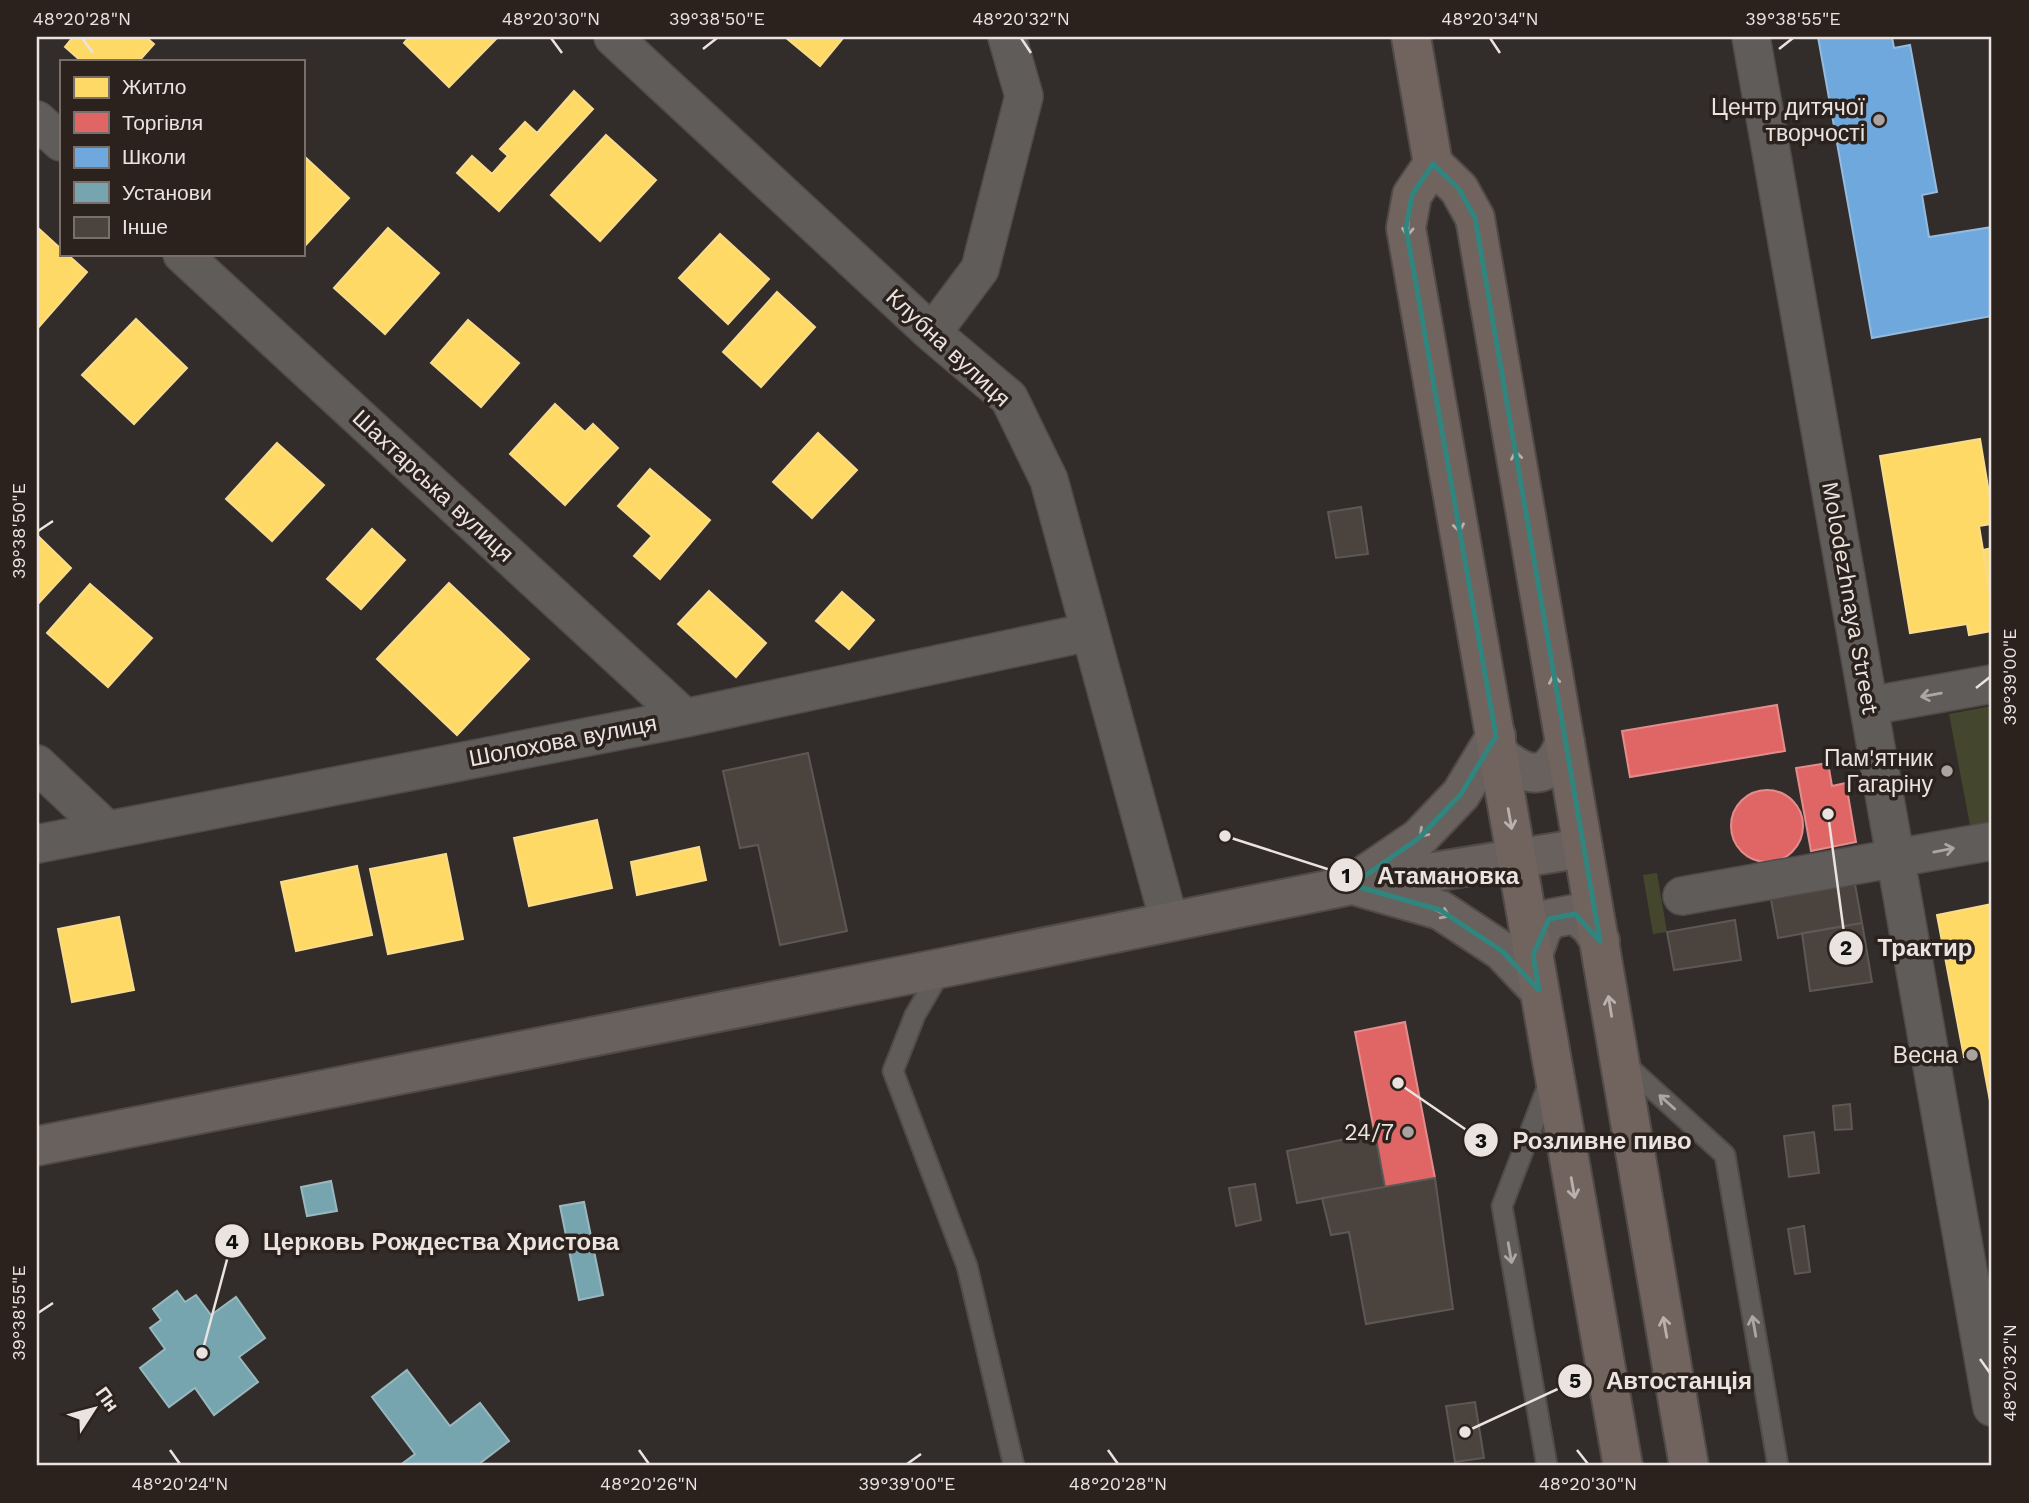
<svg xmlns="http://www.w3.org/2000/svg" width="2029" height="1503" font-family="'Work Sans',sans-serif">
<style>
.green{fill:#44472d}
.homes{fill:#ffd966;stroke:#f9dc8b;stroke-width:2}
.shops{fill:#e06666;stroke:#e38c8b;stroke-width:2}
.schools{fill:#6fa8dc;stroke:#94badd;stroke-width:2}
.public{fill:#76a5af;stroke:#99b8be;stroke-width:2}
.building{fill:#4b443e;stroke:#5c5855;stroke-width:2}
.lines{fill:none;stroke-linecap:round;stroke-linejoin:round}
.lane-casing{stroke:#504b49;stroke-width:23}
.street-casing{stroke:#504b49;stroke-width:40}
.secondary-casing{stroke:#504b49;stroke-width:42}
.highway-casing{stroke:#504b49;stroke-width:42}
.lane{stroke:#605c5a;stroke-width:19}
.street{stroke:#605c5a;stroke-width:37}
.secondary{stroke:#68615d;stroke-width:38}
.highway{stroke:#71635d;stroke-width:38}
.oneway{stroke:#bab0ac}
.oneway2{stroke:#aca6a4}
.oneway3{stroke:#b0a8a5}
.marked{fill:none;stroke:#30867f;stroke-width:5;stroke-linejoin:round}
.ticks{fill:none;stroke:#eae3e0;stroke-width:2.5}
.poi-dot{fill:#aaa3a0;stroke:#2c221d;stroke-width:2.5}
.labels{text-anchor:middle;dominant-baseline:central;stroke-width:7;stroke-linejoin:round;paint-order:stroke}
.poi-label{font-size:23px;fill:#eae3e0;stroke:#2c221d;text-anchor:end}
.street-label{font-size:23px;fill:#eae3e0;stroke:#2c221d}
.leader{fill:none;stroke:#eae3e0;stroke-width:2.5}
.callout-dot{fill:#eae3e0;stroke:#2c221d;stroke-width:2.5}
.mark-label{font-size:21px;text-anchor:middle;font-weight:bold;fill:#111}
.callout-label{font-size:24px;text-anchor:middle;font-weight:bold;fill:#eae3e0;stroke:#2c221d;stroke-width:7;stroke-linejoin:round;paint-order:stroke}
.neatline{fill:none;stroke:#eae3e0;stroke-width:2.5}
.ticks-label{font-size:18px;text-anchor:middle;fill:#eae3e0}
</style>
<rect width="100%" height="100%" fill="#322d2a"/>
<path class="green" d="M 1992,706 L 1992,821 L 1970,825 L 1949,714 Z
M 1657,873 L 1667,932 L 1653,934 L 1643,875 Z"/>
<path class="homes" d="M 73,37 L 146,37 L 154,44 L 139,61 L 81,61 L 65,47 Z
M 409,37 L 498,37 L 449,87 L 404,43 Z
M 785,37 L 844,37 L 820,66 Z
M 574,91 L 593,109 L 499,211 L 457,173 L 472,156 L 492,174 L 508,156 L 500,149 L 525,122 L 537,133 Z
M 606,135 L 656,180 L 600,241 L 551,195 Z
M 305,157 L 349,198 L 303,248 L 303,159 Z
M 37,227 L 61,249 L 61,254 L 67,254 L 87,272 L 37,329 Z
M 388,228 L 439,273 L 385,334 L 334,288 Z
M 720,234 L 769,279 L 728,324 L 679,278 Z
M 777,292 L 815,327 L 761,387 L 723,352 Z
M 136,319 L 187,368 L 134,424 L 82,375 Z
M 468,320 L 519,363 L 481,407 L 431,363 Z
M 555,404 L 585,432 L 593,424 L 618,448 L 565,505 L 510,454 Z
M 818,433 L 857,470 L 812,518 L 773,482 Z
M 1980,439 L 1992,511 L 1992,524 L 1979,526 L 1992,604 L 1992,631 L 1969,635 L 1967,624 L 1910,633 L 1880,456 Z
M 277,443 L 324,485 L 272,541 L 226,499 Z
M 650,469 L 710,520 L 660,579 L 634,556 L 652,536 L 618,506 Z
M 372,529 L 405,560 L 361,609 L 327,579 Z
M 37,535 L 71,568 L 37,605 Z
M 1992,548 L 1992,604 L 1983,550 Z
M 449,583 L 529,659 L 457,735 L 377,659 Z
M 90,584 L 152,638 L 108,687 L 47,633 Z
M 709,591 L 766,643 L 736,677 L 678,624 Z
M 842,592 L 874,620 L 849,649 L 816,621 Z
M 597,820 L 612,888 L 529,906 L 514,838 Z
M 699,847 L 706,880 L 637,895 L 631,862 Z
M 446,854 L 463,939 L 388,954 L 370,869 Z
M 357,866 L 372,935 L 296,951 L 281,882 Z
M 1992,904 L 1992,1100 L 1990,1101 L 1981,1053 L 1964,1057 L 1937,915 Z
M 119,917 L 134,990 L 72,1002 L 58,929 Z"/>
<path class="shops" d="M 1777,705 L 1785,751 L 1630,777 L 1622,731 Z
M 1828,763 L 1832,786 L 1846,783 L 1856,842 L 1811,851 L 1796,768 Z
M1731 826a36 36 0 1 1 72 0a36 36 0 1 1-72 0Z
M 1405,1022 L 1435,1178 L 1385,1187 L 1355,1032 Z"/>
<path class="schools" d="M 1818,37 L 1892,37 L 1894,48 L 1910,45 L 1937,192 L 1922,195 L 1929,237 L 1992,227 L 1992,316 L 1872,338 Z"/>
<path class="public" d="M 331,1181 L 337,1211 L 307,1216 L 301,1187 Z
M 584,1202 L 603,1295 L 579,1300 L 560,1206 Z
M 177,1291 L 185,1302 L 196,1295 L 211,1315 L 236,1297 L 265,1338 L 239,1357 L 258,1382 L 214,1415 L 195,1388 L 169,1407 L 140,1368 L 165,1349 L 150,1328 L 161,1320 L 153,1309 Z
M 407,1370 L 450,1426 L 480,1403 L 509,1441 L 479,1464 L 481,1466 L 399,1466 L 415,1454 L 372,1397 Z"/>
<path class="building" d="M 1361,507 L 1368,554 L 1336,558 L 1328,512 Z
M 808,753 L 847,931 L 780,945 L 758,845 L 740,848 L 723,771 Z
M 1854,879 L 1862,923 L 1778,938 L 1770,894 Z
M 1735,920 L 1741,960 L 1674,970 L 1667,932 Z
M 1862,923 L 1872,982 L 1810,991 L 1802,933 Z
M 1850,1104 L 1852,1129 L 1835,1130 L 1833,1106 Z
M 1814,1132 L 1819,1173 L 1789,1177 L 1784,1136 Z
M 1375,1133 L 1385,1187 L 1297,1203 L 1287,1151 Z
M 1435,1178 L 1453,1309 L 1366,1324 L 1349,1232 L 1331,1235 L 1322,1198 Z
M 1255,1184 L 1261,1220 L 1236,1226 L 1229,1188 Z
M 1804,1226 L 1810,1272 L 1795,1274 L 1788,1229 Z
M 1475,1402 L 1484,1458 L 1455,1462 L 1446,1406 Z"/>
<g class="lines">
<defs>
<path id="lane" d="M 942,969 L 915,1015 L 893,1071 L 967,1266 L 1014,1466
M 1623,1062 L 1725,1155 L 1778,1466
M 1547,1466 L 1502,1206 L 1549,1083"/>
<path id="street" d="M 613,37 L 932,333 L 1009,398 L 1049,480 L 1169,921
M 1751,37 L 1992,1407
M 37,120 L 61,142
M 182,254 L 685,718
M 932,333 L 980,269 L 1024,96 L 1007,37
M 1869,706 L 1992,684
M 37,764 L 107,830
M 37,844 L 685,718 L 1089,632
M 1682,896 L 1992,841"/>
<path id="secondary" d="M 1499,755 C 1528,779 1550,782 1565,742
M 1359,879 L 1419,838 L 1461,794 L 1496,736
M 1360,887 L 1440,910 L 1502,951 L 1539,990
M 1533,955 L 1541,931 L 1549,919 L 1575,914 L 1590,926 L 1600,941
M 37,1146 L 942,968 L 1352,885 L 1583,848"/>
<path id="highway" d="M 1411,37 L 1433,164 L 1459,189 L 1475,218 L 1689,1466
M 1433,164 L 1412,195 L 1406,228 L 1623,1466"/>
</defs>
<use href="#lane" class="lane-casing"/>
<use href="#street" class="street-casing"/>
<use href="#secondary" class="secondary-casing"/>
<use href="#highway" class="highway-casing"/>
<use href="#lane" class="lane"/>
<use href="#street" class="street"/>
<use href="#secondary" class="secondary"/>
<use href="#highway" class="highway"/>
</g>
<defs><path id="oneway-shaft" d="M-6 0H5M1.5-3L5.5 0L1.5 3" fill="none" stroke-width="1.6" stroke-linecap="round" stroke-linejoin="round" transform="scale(1.75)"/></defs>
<g class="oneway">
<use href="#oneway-shaft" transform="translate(1408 226) rotate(93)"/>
<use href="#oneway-shaft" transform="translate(1517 461) rotate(-100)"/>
<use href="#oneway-shaft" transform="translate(1458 522) rotate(80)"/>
<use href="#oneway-shaft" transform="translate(1555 685) rotate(-100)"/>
<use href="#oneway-shaft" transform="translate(1510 819) rotate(80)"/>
<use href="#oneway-shaft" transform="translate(1610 1006) rotate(-99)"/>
<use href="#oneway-shaft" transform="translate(1573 1188) rotate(80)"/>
<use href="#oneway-shaft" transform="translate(1665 1327) rotate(-100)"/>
</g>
<g class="oneway2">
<use href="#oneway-shaft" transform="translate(1931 695) rotate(170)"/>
<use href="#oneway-shaft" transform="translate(1944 850) rotate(-11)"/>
<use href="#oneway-shaft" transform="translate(1667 1102) rotate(-138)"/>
<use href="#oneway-shaft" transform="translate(1510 1253) rotate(80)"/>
<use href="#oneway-shaft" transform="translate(1754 1326) rotate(-100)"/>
</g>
<g class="oneway3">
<use href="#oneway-shaft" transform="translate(1427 829) rotate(134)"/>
<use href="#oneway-shaft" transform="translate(1440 912) rotate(25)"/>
</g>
<path class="marked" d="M 1433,164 L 1459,189 L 1475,218 L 1600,941 L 1575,914 L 1549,919 L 1533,955 L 1539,990 L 1502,951 L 1440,910 L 1352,885 L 1419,838 L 1461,794 L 1496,736 L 1406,228 L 1412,195 Z"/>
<path class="ticks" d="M 82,38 L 93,53M 551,38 L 562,53M 1021,38 L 1031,53M 1490,38 L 1500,53M 703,49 L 717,38M 1779,49 L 1793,38M 38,531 L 53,521M 1976,688 L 1990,677M 38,1313 L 53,1303M 1980,1359 L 1990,1373M 170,1450 L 180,1464M 639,1450 L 649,1464M 1108,1450 L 1118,1464M 1577,1450 L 1588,1464M 907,1464 L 921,1454"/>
<g class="poi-dot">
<circle cx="1879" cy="120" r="7"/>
<circle cx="1947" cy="771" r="7"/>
<circle cx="1972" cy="1055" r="7"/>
<circle cx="1408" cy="1132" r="7"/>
</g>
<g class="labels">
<g class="poi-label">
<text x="1865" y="107">Центр дитячої<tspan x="1865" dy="26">творчості</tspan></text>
<text x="1933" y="758">Пам'ятник<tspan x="1933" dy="26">Гагаріну</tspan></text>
<text x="1958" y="1055">Весна</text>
<text x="1394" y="1132">24/7</text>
</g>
<g class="street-label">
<text transform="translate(948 348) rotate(43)">Клубна вулиця</text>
<text transform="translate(433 486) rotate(43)">Шахтарська вулиця</text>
<text transform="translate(1850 598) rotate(80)">Molodezhnaya Street</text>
<text transform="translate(563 741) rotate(-11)">Шолохова вулиця</text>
</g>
</g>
<path class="leader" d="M1225 836L1346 875M1828 814L1846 948M1398 1083L1481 1140M202 1353L232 1241M1465 1432L1575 1381"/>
<g class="callout-dot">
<circle cx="1225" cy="836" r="7"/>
<circle cx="1828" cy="814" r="7"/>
<circle cx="1398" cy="1083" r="7"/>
<circle cx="202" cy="1353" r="7"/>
<circle cx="1465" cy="1432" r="7"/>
<circle cx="1346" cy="875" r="18"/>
<circle cx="1846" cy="948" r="18"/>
<circle cx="1481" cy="1140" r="18"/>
<circle cx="232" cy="1241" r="18"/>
<circle cx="1575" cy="1381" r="18"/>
</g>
<g class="mark-label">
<text x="1346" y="883">1</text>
<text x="1846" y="955">2</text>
<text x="1481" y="1148">3</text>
<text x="232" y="1249">4</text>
<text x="1575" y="1388">5</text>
</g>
<g class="callout-label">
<text x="1448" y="884">Атамановка</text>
<text x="1925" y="956">Трактир</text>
<text x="1602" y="1149">Розливне пиво</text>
<text x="441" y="1250">Церковь Рождества Христова</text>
<text x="1679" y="1389">Автостанція</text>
</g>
<rect width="2029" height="1503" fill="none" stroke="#2c221d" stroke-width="77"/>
<rect x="60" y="60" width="245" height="196" fill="#2c221d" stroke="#786f6b" stroke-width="2"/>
<rect x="74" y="77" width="35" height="21" fill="#ffd966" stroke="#786f6b" stroke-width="2"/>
<text x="122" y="94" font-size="21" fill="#eae3e0">Житло</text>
<rect x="74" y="112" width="35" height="21" fill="#e06666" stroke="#786f6b" stroke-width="2"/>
<text x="122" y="130" font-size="21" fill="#eae3e0">Торгівля</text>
<rect x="74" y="147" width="35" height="21" fill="#6fa8dc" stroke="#786f6b" stroke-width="2"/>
<text x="122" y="164" font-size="21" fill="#eae3e0">Школи</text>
<rect x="74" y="182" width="35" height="21" fill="#76a5af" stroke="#786f6b" stroke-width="2"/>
<text x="122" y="200" font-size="21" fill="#eae3e0">Установи</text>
<rect x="74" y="217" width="35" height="21" fill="#4b443e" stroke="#786f6b" stroke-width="2"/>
<text x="122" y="234" font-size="21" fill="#eae3e0">Інше</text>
<g transform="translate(94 1409) rotate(54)" stroke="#2c221d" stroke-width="5" paint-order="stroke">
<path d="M0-5L12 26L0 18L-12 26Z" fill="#eae3e0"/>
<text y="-10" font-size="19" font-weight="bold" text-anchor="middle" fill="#eae3e0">Пн</text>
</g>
<rect x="38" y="38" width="1952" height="1426" class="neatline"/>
<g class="ticks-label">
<text x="82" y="25">48°20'28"N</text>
<text x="551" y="25">48°20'30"N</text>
<text x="717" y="25">39°38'50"E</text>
<text x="1021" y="25">48°20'32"N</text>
<text x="1490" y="25">48°20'34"N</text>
<text x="1793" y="25">39°38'55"E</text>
<text transform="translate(19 531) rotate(-90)" y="6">39°38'50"E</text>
<text transform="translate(2010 677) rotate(-90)" y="6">39°39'00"E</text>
<text transform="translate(19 1313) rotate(-90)" y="6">39°38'55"E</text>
<text transform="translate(2010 1373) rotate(-90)" y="6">48°20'32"N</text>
<text x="180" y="1490">48°20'24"N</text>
<text x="649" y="1490">48°20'26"N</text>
<text x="907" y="1490">39°39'00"E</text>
<text x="1118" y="1490">48°20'28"N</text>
<text x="1588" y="1490">48°20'30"N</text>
</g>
</svg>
